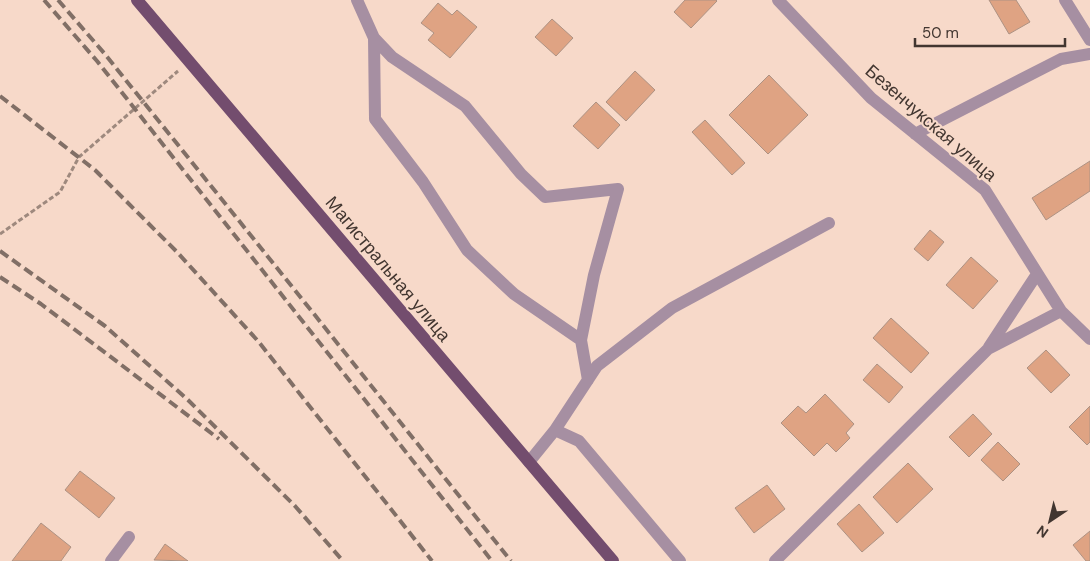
<svg xmlns="http://www.w3.org/2000/svg" width="1090" height="561" font-family="'DM Sans',sans-serif">
<style>
.building{fill:#dfa383;stroke:#ad9283}
.lines{fill:none;stroke-linecap:round;stroke-linejoin:round}
.path{stroke:#9e897e;stroke-width:3;stroke-dasharray:5 2.5;stroke-linecap:butt}
.minor{stroke:#a68fa2;stroke-width:12}
.major{stroke:#734d6e;stroke-width:12}
.rail{stroke:#816f66;stroke-width:4;stroke-dasharray:10 5;stroke-linecap:butt}
.labels{text-anchor:middle;dominant-baseline:central;stroke-width:4;stroke-linejoin:round;paint-order:stroke}
.street-label{font-size:18px;fill:#423630;stroke:#f7d9c9}
</style>
<rect width="100%" height="100%" fill="#f7d9c9"/>
<path class="building" d="M 685,0 L 716,0 L 717,1 L 691,28 L 674,12 Z
M 989,0 L 1016,0 L 1030,22 L 1009,34 Z
M 438,3 L 452,15 L 457,10 L 477,27 L 450,58 L 428,40 L 434,33 L 421,23 Z
M 552,19 L 573,38 L 556,56 L 535,37 Z
M 635,71 L 655,90 L 626,121 L 606,102 Z
M 769,75 L 808,115 L 768,154 L 729,115 Z
M 596,102 L 620,125 L 598,149 L 573,126 Z
M 705,120 L 745,163 L 732,175 L 692,132 Z
M 1090,161 L 1090,191 L 1046,220 L 1032,198 Z
M 930,230 L 944,242 L 928,261 L 914,249 Z
M 971,257 L 998,281 L 973,309 L 946,285 Z
M 891,318 L 929,353 L 911,373 L 873,338 Z
M 1046,350 L 1070,375 L 1051,393 L 1027,368 Z
M 877,364 L 903,387 L 889,403 L 863,380 Z
M 825,394 L 854,424 L 846,433 L 850,438 L 836,452 L 827,443 L 814,456 L 781,423 L 798,406 L 806,413 Z
M 1090,406 L 1090,442 L 1087,445 L 1069,427 Z
M 973,414 L 992,434 L 969,457 L 949,437 Z
M 998,442 L 1020,464 L 1003,481 L 981,460 Z
M 908,463 L 933,489 L 897,523 L 873,497 Z
M 80,471 L 115,498 L 99,518 L 65,490 Z
M 767,485 L 785,509 L 754,533 L 735,508 Z
M 859,504 L 884,533 L 862,552 L 837,524 Z
M 41,523 L 71,547 L 61,561 L 12,561 Z
M 1090,531 L 1090,561 L 1086,561 L 1073,545 Z
M 165,544 L 188,561 L 154,560 Z"/>
<g class="lines">
<path class="path" d="M 0,234 L 60,192 L 79,157 L 178,71"/>
<path class="minor" d="M 357,0 L 374,38 L 375,119 L 423,182 L 467,250 L 514,294 L 581,340 L 588,380
M 778,0 L 871,98 L 985,190 L 1061,311 L 1090,339
M 1065,0 L 1090,40
M 374,38 L 392,57 L 465,106 L 521,174 L 545,197 L 618,189 L 594,275 L 581,340
M 915,134 L 1061,59 L 1090,54
M 989,347 L 1037,274
M 555,430 L 597,366 L 672,308 L 829,223
M 529,462 L 555,430 L 579,441 L 680,561
M 111,561 L 129,537
M 775,561 L 988,349 L 1061,311"/>
<path class="major" d="M 137,0 L 613,561"/>
<path class="rail" d="M 44,0 L 97,61 L 492,561
M 58,0 L 104,53 L 310,309 L 511,561
M 0,96 L 95,170 L 177,252 L 258,341 L 432,561
M 0,251 L 105,326 L 188,400 L 295,506 L 343,561
M 0,277 L 41,304 L 219,439"/>
</g>
<g class="labels">
<g class="street-label">
<text transform="translate(931 123) rotate(41)">Безенчукская улица</text>
<text transform="translate(388 269) rotate(50)">Магистральная улица</text>
</g>
</g>
<g transform="translate(1050 521) rotate(215)" stroke="#f7d9c9" stroke-width="4" paint-order="stroke">
<path d="M0-4L9 19L0 12L-9 19Z" fill="#423630"/>
<text y="-8" font-size="14" font-weight="bold" text-anchor="middle" fill="#423630">N</text>
</g>
<path d="M915 38v8h150v-8" fill="none" stroke="#423630" stroke-width="2.5"/>
<text x="922" y="38" font-size="15" fill="#423630" stroke="#f7d9c9" stroke-width="4" paint-order="stroke">50 m</text>
</svg>
